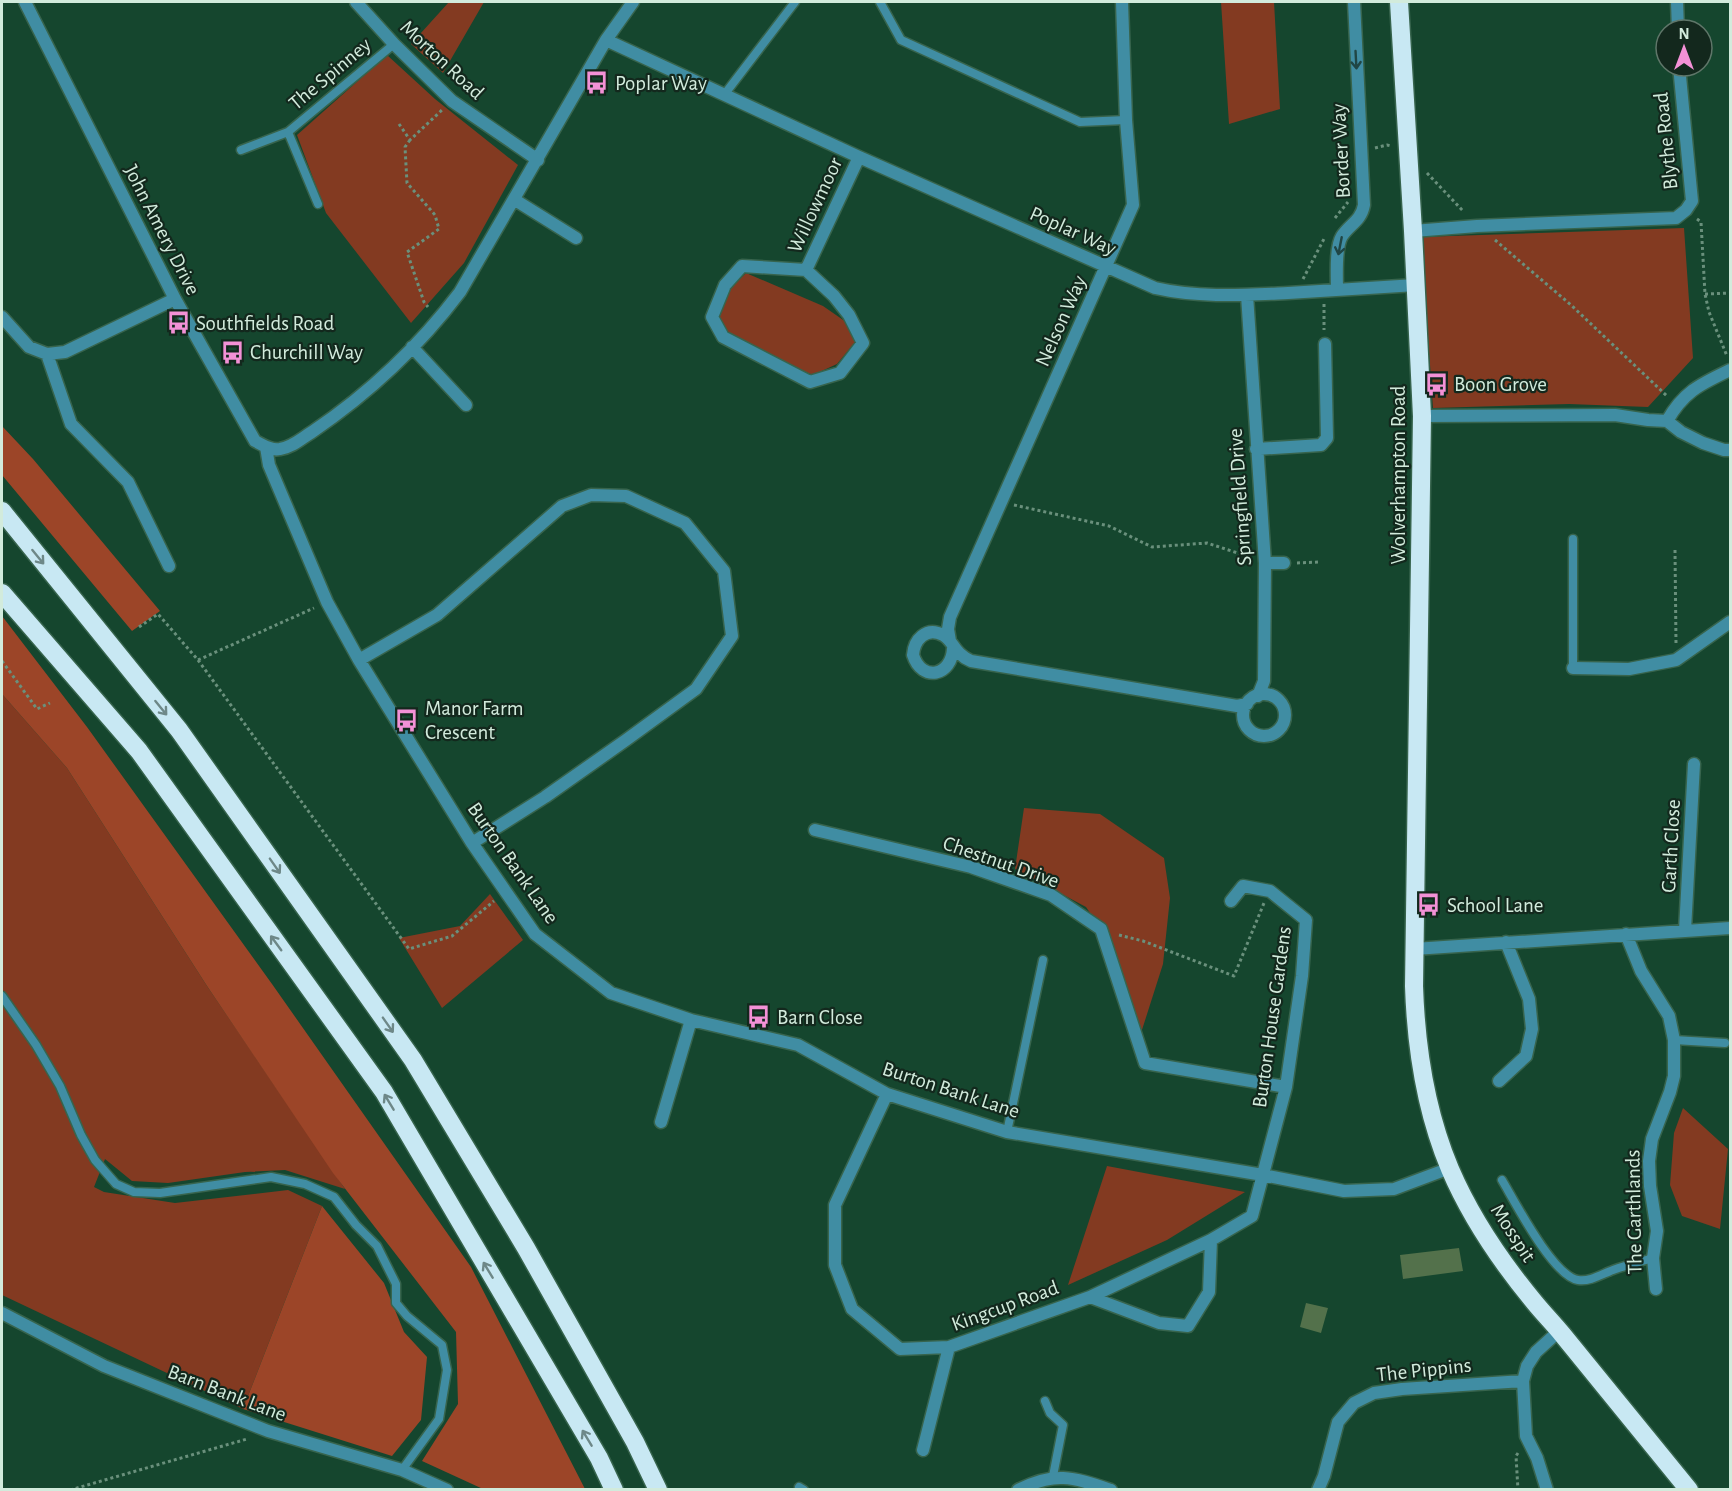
<svg xmlns="http://www.w3.org/2000/svg" width="1732" height="1491" font-family="'Alegreya Sans',sans-serif">
<style>
.green{fill:#833a21}
.forest{fill:#9c4528}
.building{fill:#53714b}
.lines{fill:none;stroke-linecap:round;stroke-linejoin:round}
.lane-casing{stroke:#37644d;stroke-width:11}
.street-casing{stroke:#37644d;stroke-width:15}
.highway-casing{stroke:#37644d;stroke-width:21}
.path{stroke:#6a907c;stroke-width:3;stroke-dasharray:3 3;stroke-linecap:butt}
.lane{stroke:#408da3;stroke-width:8}
.street{stroke:#408da3;stroke-width:12}
.highway{stroke:#c8e8f3;stroke-width:18}
.oneway{stroke:#204645}
.oneway2{stroke:#6e8888}
.labels{text-anchor:middle;dominant-baseline:central;stroke-width:4.5;stroke-linejoin:round;paint-order:stroke}
.street-label{font-size:21px;fill:#d2ebdc;stroke:#13281d}
.poi-label{font-size:21px;fill:#d2ebdc;stroke:#13281d;text-anchor:start}
</style>
<rect width="100%" height="100%" fill="#15462e"/>
<path class="green" d="M 449,2 L 484,2 L 443,73 L 411,44 Z
M 1221,2 L 1274,2 L 1280,109 L 1229,124 Z
M 387,55 L 435,99 L 518,165 L 464,263 L 411,323 L 326,213 L 297,135 Z
M 1684,228 L 1693,358 L 1648,407 L 1569,404 L 1433,408 L 1421,237 Z
M 746,273 L 823,306 L 849,324 L 856,341 L 837,364 L 813,375 L 723,337 L 719,314 L 729,290 Z
M 2,694 L 67,768 L 207,986 L 345,1189 L 285,1170 L 245,1172 L 168,1183 L 132,1181 L 105,1159 L 94,1187 L 104,1192 L 175,1203 L 288,1190 L 322,1206 L 243,1409 L 2,1295 Z
M 1024,808 L 1100,814 L 1164,858 L 1170,898 L 1163,964 L 1141,1033 L 1101,929 L 1086,907 L 1015,869 Z
M 490,894 L 523,940 L 442,1008 L 399,938 L 460,926 Z
M 1683,1108 L 1728,1149 L 1720,1229 L 1682,1216 L 1670,1185 L 1674,1133 Z
M 1107,1166 L 1245,1192 L 1167,1240 L 1068,1285 Z"/>
<path class="forest" d="M 2,426 L 33,459 L 160,611 L 132,631 L 2,475 Z
M 2,616 L 87,727 L 272,984 L 471,1267 L 585,1489 L 483,1489 L 422,1461 L 458,1404 L 456,1332 L 333,1173 L 207,986 L 67,768 L 2,694 Z
M 322,1206 L 384,1283 L 404,1332 L 427,1357 L 421,1420 L 392,1456 L 243,1409 Z"/>
<path class="building" d="M 1459,1248 L 1463,1271 L 1403,1279 L 1400,1255 Z
M 1306,1303 L 1328,1308 L 1321,1333 L 1300,1327 Z"/>
<g class="lines">
<defs>
<path id="lane" d="M 880,2 L 901,40 L 1080,122 L 1126,120
M 724,95 L 795,2
M 288,132 L 394,44
M 241,150 L 288,132 L 318,204
M 1573,539 L 1573,668
M 2,996 L 36,1045 L 60,1086 L 81,1135 L 95,1160 L 116,1184 L 134,1192 L 160,1193 L 271,1177 L 305,1184 L 334,1197 L 356,1225 L 377,1246 L 396,1284 L 396,1303 L 407,1316 L 442,1345 L 447,1370 L 439,1419 L 402,1470
M 1674,1040 L 1725,1043
M 1007,1132 L 1043,960
M 1502,1180 C 1515,1202 1553,1276 1578,1280 C 1590,1282 1602,1274 1613,1270 C 1626,1265 1640,1262 1653,1258
M 1045,1401 L 1050,1413 L 1063,1425 L 1053,1476
M 799,1487 L 804,1490"/>
<path id="street" d="M 25,2 L 175,299 L 255,441 C 263,445 271,451 280,449 C 293,447 302,438 312,432 C 368,394 420,345 460,292 L 606,40 L 633,2
M 356,2 L 394,44 L 452,101 L 538,160
M 1677,2 L 1678,30
M 606,40 L 859,157 L 1155,288 C 1199,298 1243,295 1288,293 C 1331,290 1373,288 1416,285
M 515,200 L 576,238
M 1413,231 L 1477,226 L 1676,218 L 1686,210 L 1692,201 L 1679,66
M 806,270 L 834,296 L 849,315 L 863,343 L 840,373 L 810,382 L 723,337 L 712,317 L 725,285 L 742,266 L 806,270 L 859,157
M 1337,290 C 1337,276 1335,247 1342,236 C 1350,224 1361,221 1364,205 L 1354,2
M 1247,295 L 1265,563 L 1264,681 L 1258,696
M 2,317 L 29,347 L 47,354 L 65,352 L 175,299
M 412,347 L 466,405
M 47,354 L 71,424 L 128,482 L 169,566
M 1422,416 L 1615,415 L 1648,420 L 1667,421 L 1681,432 L 1703,443 L 1724,450 L 1730,450
M 1667,421 C 1684,391 1701,384 1730,370
M 266,447 L 269,465 L 327,602 L 359,660 L 472,843 L 535,934 L 611,993 L 691,1020 L 798,1045 L 887,1094 L 1007,1132 L 1263,1175 L 1344,1191 L 1394,1189 L 1450,1168
M 1256,449 L 1321,445 L 1327,438 L 1325,344
M 1265,563 L 1284,563
M 950,641 L 948,629 L 950,617 L 1133,205 L 1126,120 L 1122,2
M 953,648 C 952,676 922,683 913,655 C 914,640 926,626 943,635 C 954,641 953,653 971,661 L 1237,706 L 1247,704
M 359,660 L 437,615 L 562,506 L 591,495 L 626,496 L 685,523 L 724,571 L 732,636 L 696,689 L 626,740 L 545,797 L 472,843
M 1573,668 L 1629,669 L 1676,660 L 1730,622
M1243 715a21 21 0 1 1 42 0a21 21 0 1 1-42 0Z
M 815,830 L 971,867 L 1051,895 L 1101,929 L 1145,1063 L 1286,1087
M 1685,930 L 1694,764
M 1626,934 L 1641,971 L 1669,1016 L 1674,1040 L 1674,1076 L 1670,1092 L 1652,1139 L 1649,1161 L 1650,1186 L 1657,1231 L 1653,1258 L 1656,1289
M 1414,949 L 1730,928
M 1499,1081 L 1526,1056 L 1532,1029 L 1529,999 L 1506,942
M 887,1094 L 835,1205 L 835,1265 L 852,1309 L 900,1349 L 949,1347 L 1090,1297 L 1211,1240 L 1252,1216 L 1286,1087 L 1302,976 L 1306,920 L 1270,891 L 1243,886 L 1231,901
M 661,1122 L 691,1020
M 1090,1297 L 1159,1323 L 1188,1326 L 1209,1292 L 1211,1240
M 2,1313 L 104,1366 L 268,1431 L 402,1470 L 447,1490
M 923,1450 L 949,1347
M 1018,1490 C 1055,1471 1072,1477 1111,1490
M 1318,1490 L 1324,1476 L 1338,1422 L 1354,1403 L 1374,1393 L 1402,1389 L 1523,1381
M 1547,1490 L 1537,1458 L 1526,1436 L 1523,1381 L 1527,1366 L 1536,1352 L 1559,1331"/>
<path id="highway" d="M 1399,2 L 1413,231 L 1422,416 L 1414,986 C 1416,1047 1426,1112 1450,1169 C 1471,1218 1501,1262 1535,1303 C 1544,1314 1553,1323 1562,1334 C 1604,1386 1647,1438 1689,1490
M 2,511 L 179,730 L 413,1060 L 526,1248 L 635,1442 L 658,1490
M 2,593 L 139,751 L 384,1092 L 599,1458 L 614,1490"/>
</defs>
<use href="#lane" class="lane-casing"/>
<use href="#street" class="street-casing"/>
<use href="#highway" class="highway-casing"/>
<path class="path" d="M 399,124 L 410,140 L 442,110
M 410,140 L 405,147 L 407,183 L 435,215 L 439,229 L 407,252 L 424,302 L 428,307
M 1375,148 L 1387,145 L 1391,146
M 1427,173 L 1464,212
M 1335,218 L 1348,202
M 1697,219 L 1701,222 L 1705,294 L 1709,312 L 1727,356
M 1495,240 L 1571,305 L 1668,397
M 1303,279 L 1325,237
M 1705,294 L 1730,293
M 1324,304 L 1324,330
M 1014,505 L 1109,526 L 1152,547 L 1207,543 L 1250,557
M 1675,550 L 1676,644
M 1297,563 L 1319,562
M 139,627 L 158,614 L 198,660 L 314,608
M 198,660 L 409,949 L 452,936 L 494,901
M 2,661 L 37,709 L 50,703
M 1119,935 L 1143,941 L 1234,976 L 1264,903
M 1518,1453 L 1516,1456 L 1518,1490
M 70,1490 L 247,1439"/>
<use href="#lane" class="lane"/>
<use href="#street" class="street"/>
<use href="#highway" class="highway"/>
</g>
<defs><path id="oneway-shaft" d="M-6 0H5M1.5-3L5.5 0L1.5 3" fill="none" stroke-width="1.6" stroke-linecap="round" stroke-linejoin="round" transform="scale(1.5)"/></defs>
<g class="oneway">
<use href="#oneway-shaft" transform="translate(1356 60) rotate(87)"/>
<use href="#oneway-shaft" transform="translate(1340 246) rotate(101)"/>
</g>
<g class="oneway2">
<use href="#oneway-shaft" transform="translate(38 557) rotate(51)"/>
<use href="#oneway-shaft" transform="translate(161 708) rotate(51)"/>
<use href="#oneway-shaft" transform="translate(275 866) rotate(55)"/>
<use href="#oneway-shaft" transform="translate(276 943) rotate(-126)"/>
<use href="#oneway-shaft" transform="translate(388 1025) rotate(55)"/>
<use href="#oneway-shaft" transform="translate(389 1102) rotate(-121)"/>
<use href="#oneway-shaft" transform="translate(488 1270) rotate(-121)"/>
<use href="#oneway-shaft" transform="translate(587 1438) rotate(-121)"/>
</g>
<defs>
<symbol id="bus-bare" viewBox="-9 -9 18 18"><path d="M-5-6H5V4H4V6H2V4H-2V6H-4V4H-5ZM-3.5-4V0h7V-4ZM-3.5 1.2v1.5H-2V1.2ZM2 1.2v1.5H3.5V1.2Z" fill="#f391d6" stroke="#13281d" stroke-width="2.5" paint-order="stroke"/></symbol>
</defs>
<g fill-rule="evenodd">
<use href="#bus-bare" x="580" y="66" width="33" height="33"/>
<use href="#bus-bare" x="162" y="306" width="33" height="33"/>
<use href="#bus-bare" x="216" y="336" width="33" height="33"/>
<use href="#bus-bare" x="1420" y="368" width="33" height="33"/>
<use href="#bus-bare" x="390" y="704" width="33" height="33"/>
<use href="#bus-bare" x="1412" y="888" width="33" height="33"/>
<use href="#bus-bare" x="742" y="1000" width="33" height="33"/>
</g>
<g class="labels">
<g class="street-label">
<text transform="translate(442 60) rotate(43)">Morton Road</text>
<text transform="translate(330 74) rotate(-40)">The Spinney</text>
<text transform="translate(1666 141) rotate(-96)">Blythe Road</text>
<text transform="translate(1341 151) rotate(-93)">Border Way</text>
<text transform="translate(815 205) rotate(-65)">Willowmoor</text>
<text transform="translate(162 230) rotate(63)">John Amery Drive</text>
<text transform="translate(1073 231) rotate(24)">Poplar Way</text>
<text transform="translate(1061 321) rotate(-66)">Nelson Way</text>
<text transform="translate(1398 475) rotate(-90)">Wolverhampton Road</text>
<text transform="translate(1240 497) rotate(-94)">Springfield Drive</text>
<text transform="translate(1671 846) rotate(-87)">Garth Close</text>
<text transform="translate(1001 862) rotate(19)">Chestnut Drive</text>
<text transform="translate(513 863) rotate(55)">Burton Bank Lane</text>
<text transform="translate(1272 1017) rotate(-82)">Burton House Gardens</text>
<text transform="translate(951 1090) rotate(18)">Burton Bank Lane</text>
<text transform="translate(1634 1212) rotate(-91)">The Garthlands</text>
<text transform="translate(1513 1233) rotate(57)">Mosspit</text>
<text transform="translate(1005 1306) rotate(-20)">Kingcup Road</text>
<text transform="translate(1424 1370) rotate(-6)">The Pippins</text>
<text transform="translate(227 1393) rotate(21)">Barn Bank Lane</text>
</g>
<g class="poi-label">
<text x="615" y="83">Poplar Way</text>
<text x="196" y="323">Southfields Road</text>
<text x="250" y="352">Churchill Way</text>
<text x="1454" y="384">Boon Grove</text>
<text x="425" y="708">Manor Farm<tspan x="425" dy="24">Crescent</tspan></text>
<text x="1447" y="905">School Lane</text>
<text x="777" y="1017">Barn Close</text>
</g>
</g>
<rect width="1732" height="1491" fill="none" stroke="#d2ebdc" stroke-width="6"/>
<g transform="translate(1684 48)"><circle r="28" fill="#13281d" stroke="#5f7669" stroke-width="1.5"/>
<path d="M0-4.5L10 22L0 15L-10 22Z" fill="#f391d6"/>
<text y="-9" font-size="16" font-weight="bold" text-anchor="middle" fill="#d2ebdc">N</text>
</g>
</svg>
